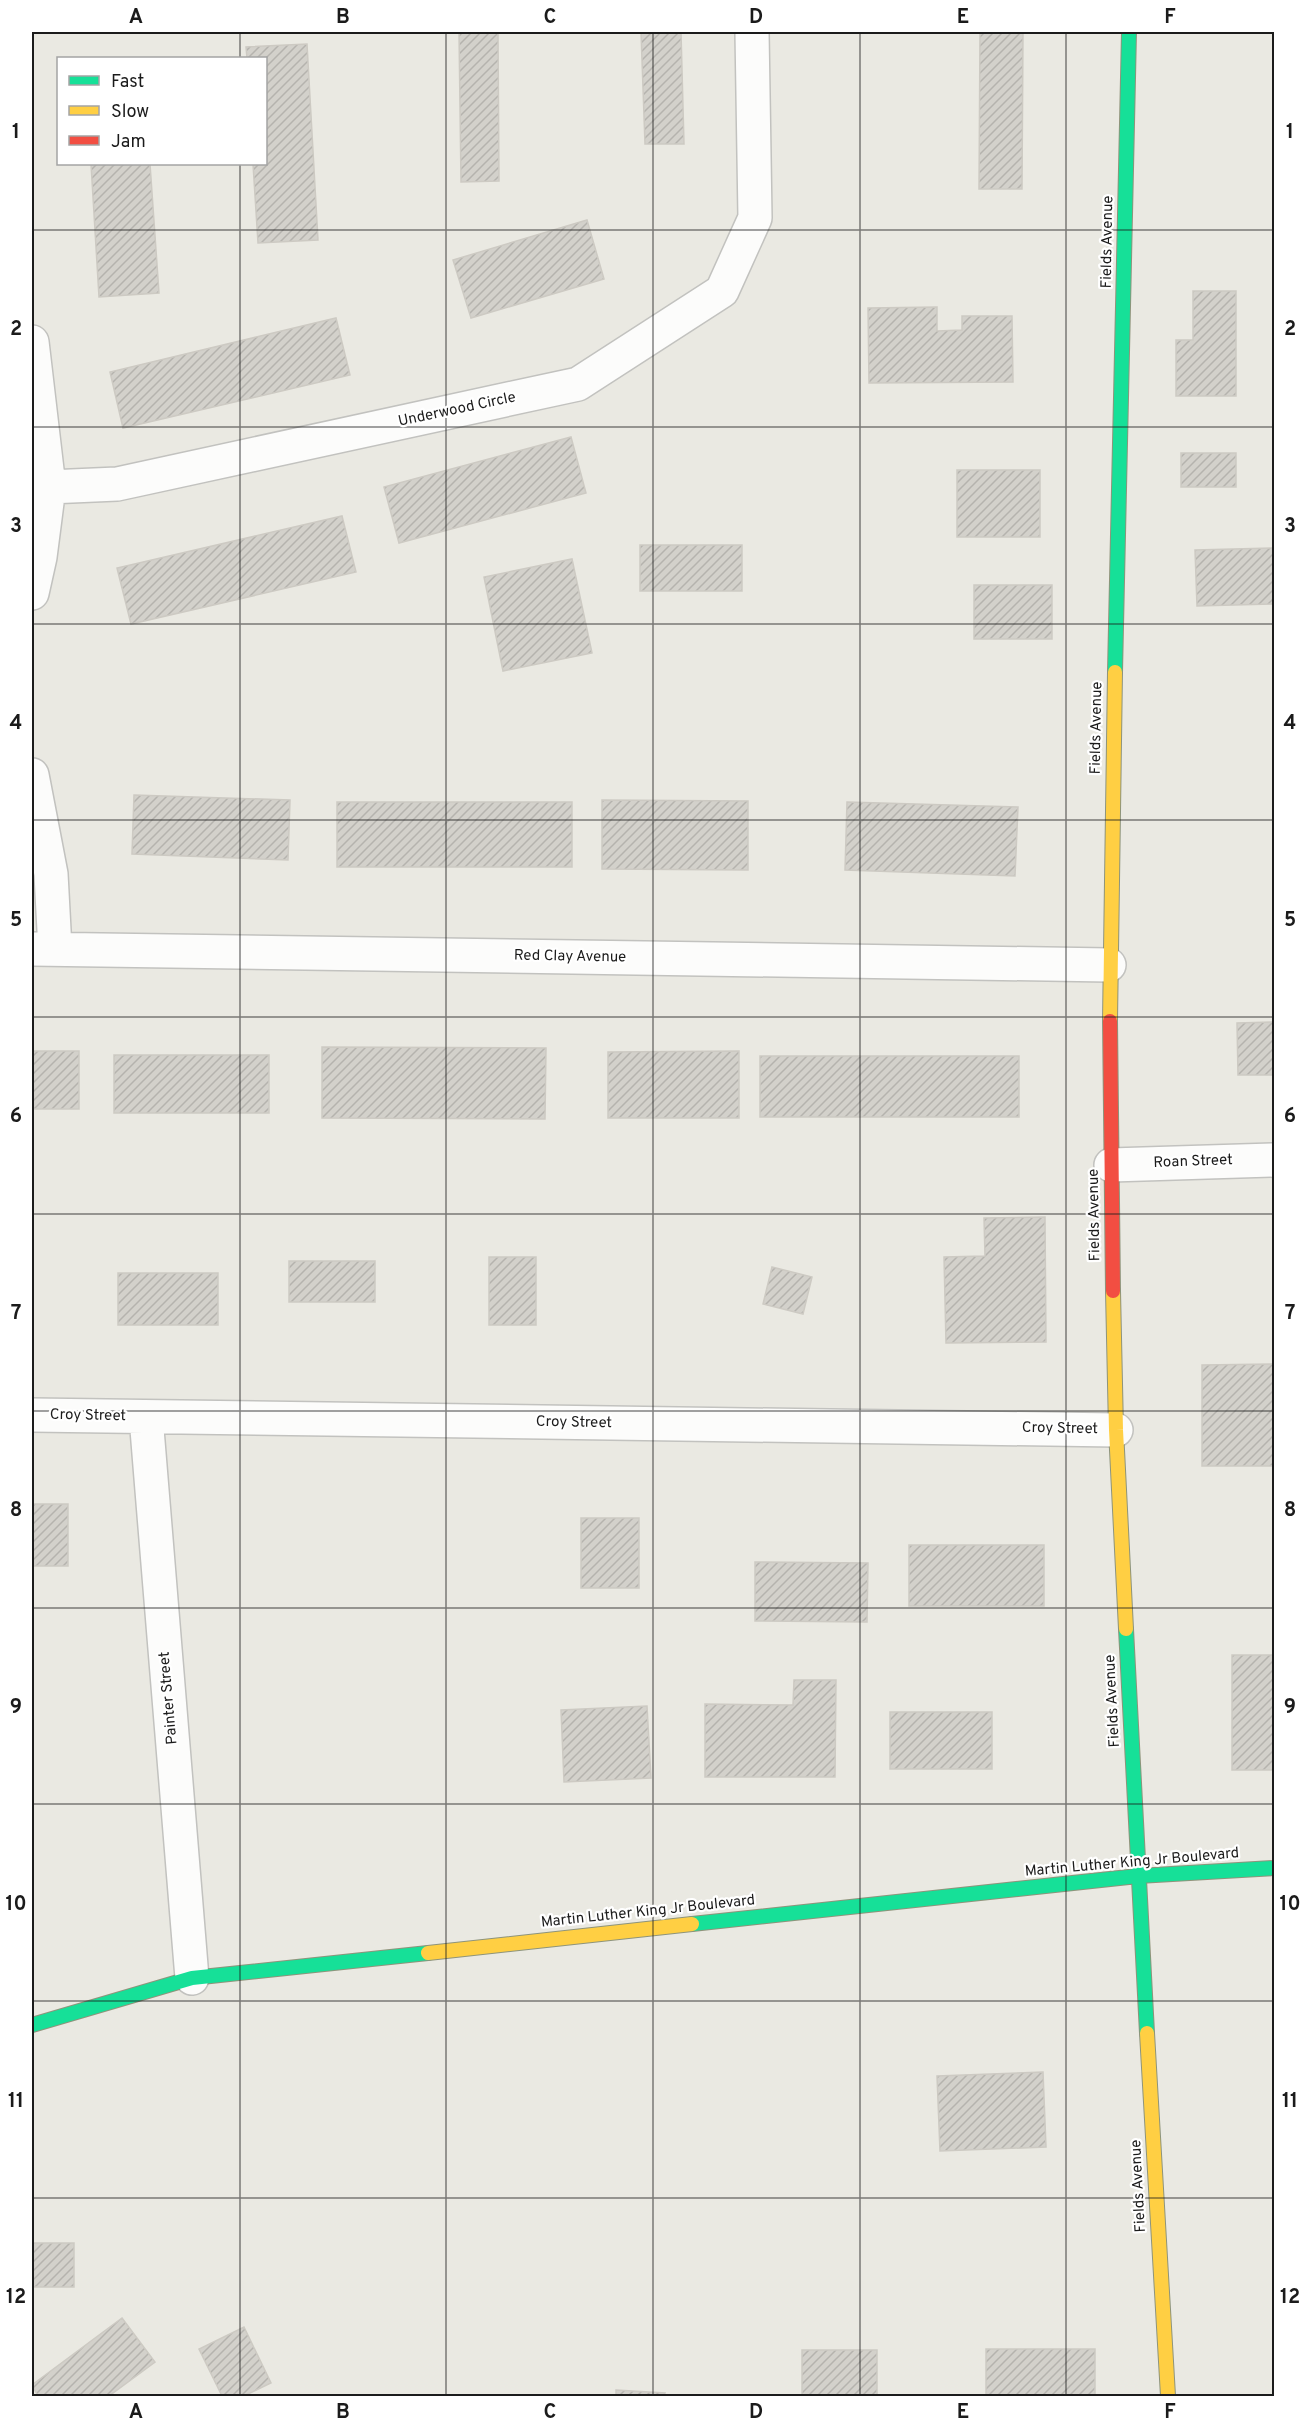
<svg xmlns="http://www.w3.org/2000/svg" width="1306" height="2428" font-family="Overpass,sans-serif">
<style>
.building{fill:url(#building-hatch);stroke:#cdcac3;stroke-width:1.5}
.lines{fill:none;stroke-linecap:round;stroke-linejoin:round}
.street-casing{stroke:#c2c2bf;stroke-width:36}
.fast-casing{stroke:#8e947b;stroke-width:16}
.slow-casing{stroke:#8e947b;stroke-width:16}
.jam-casing{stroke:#8e947b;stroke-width:16}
.street{stroke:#fcfcfb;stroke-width:33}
.fast{stroke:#16e098;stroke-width:14}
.slow{stroke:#ffcf43;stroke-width:14}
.jam{stroke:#f24e42;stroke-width:14}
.grid{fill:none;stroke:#1b1b1b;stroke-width:1.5;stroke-opacity:0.55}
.labels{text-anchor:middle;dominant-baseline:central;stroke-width:4.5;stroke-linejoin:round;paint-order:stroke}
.street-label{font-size:15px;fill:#1b1b1b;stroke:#fff}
.neatline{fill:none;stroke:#1b1b1b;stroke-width:2}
.grid-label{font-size:20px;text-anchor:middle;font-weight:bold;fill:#1b1b1b}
</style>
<defs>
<pattern id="building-hatch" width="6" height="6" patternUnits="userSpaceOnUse" patternTransform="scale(1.5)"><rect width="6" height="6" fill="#d3d1cb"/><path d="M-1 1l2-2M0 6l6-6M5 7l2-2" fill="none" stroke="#b5b3ae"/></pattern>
</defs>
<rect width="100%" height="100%" fill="#eae9e2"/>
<path class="building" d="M 459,32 L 498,32 L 499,181 L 461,182 Z
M 641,32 L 681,32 L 684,144 L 645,144 Z
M 980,32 L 1023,32 L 1022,189 L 979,189 Z
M 307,44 L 318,240 L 258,243 L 253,164 L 266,164 L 266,58 L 247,58 L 246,47 Z
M 91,164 L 150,164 L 159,293 L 99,297 Z
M 587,220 L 604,279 L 471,318 L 453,260 Z
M 1193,291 L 1236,291 L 1236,396 L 1176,396 L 1176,340 L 1193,340 Z
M 937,307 L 937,331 L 962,330 L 962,316 L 1012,316 L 1013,382 L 869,383 L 868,308 Z
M 336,318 L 350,375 L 123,428 L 110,372 Z
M 571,437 L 586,493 L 399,543 L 384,487 Z
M 1181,453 L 1236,453 L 1236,487 L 1181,487 Z
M 957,470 L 1040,470 L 1040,537 L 957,537 Z
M 342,516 L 356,572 L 131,624 L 117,568 Z
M 640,545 L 742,545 L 742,591 L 640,591 Z
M 1274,548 L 1274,604 L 1197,606 L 1195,550 Z
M 572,559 L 592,653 L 503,671 L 484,577 Z
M 974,585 L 1052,585 L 1052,639 L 974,639 Z
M 134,795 L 290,800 L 288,860 L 132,854 Z
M 602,800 L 748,801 L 748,870 L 602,869 Z
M 337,802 L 572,802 L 572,867 L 337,867 Z
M 847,802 L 1018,807 L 1015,876 L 845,870 Z
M 1274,1022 L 1274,1075 L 1238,1075 L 1237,1023 Z
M 322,1047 L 546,1048 L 545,1119 L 322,1118 Z
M 32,1051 L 79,1051 L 79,1109 L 32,1109 Z
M 739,1051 L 739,1118 L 608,1118 L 608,1052 Z
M 114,1055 L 269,1055 L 269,1113 L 114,1113 Z
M 760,1056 L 1019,1056 L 1019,1117 L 760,1117 Z
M 1045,1217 L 1046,1342 L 946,1343 L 944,1257 L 985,1256 L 984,1218 Z
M 489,1257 L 536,1257 L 536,1325 L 489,1325 Z
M 289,1261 L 375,1261 L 375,1302 L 289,1302 Z
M 772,1267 L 812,1277 L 803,1314 L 763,1304 Z
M 118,1273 L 218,1273 L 218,1325 L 118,1325 Z
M 1274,1364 L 1274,1466 L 1202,1466 L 1202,1365 Z
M 32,1504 L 68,1504 L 68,1566 L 32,1566 Z
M 581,1518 L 639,1518 L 639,1588 L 581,1588 Z
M 909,1545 L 1044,1545 L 1044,1606 L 909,1606 Z
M 755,1562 L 868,1563 L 867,1622 L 755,1621 Z
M 1232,1655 L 1274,1655 L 1274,1770 L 1232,1770 Z
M 794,1680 L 836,1680 L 835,1777 L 705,1777 L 705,1704 L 793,1705 Z
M 647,1706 L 651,1778 L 564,1782 L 561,1710 Z
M 890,1712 L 992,1712 L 992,1769 L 890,1769 Z
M 1043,2072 L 1046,2147 L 940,2151 L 937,2076 Z
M 32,2243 L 74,2243 L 74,2287 L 32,2287 Z
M 122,2318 L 155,2362 L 109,2396 L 38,2396 L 32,2385 Z
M 244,2327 L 271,2383 L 244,2396 L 222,2396 L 199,2349 Z
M 986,2349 L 1095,2349 L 1095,2396 L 986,2396 Z
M 802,2350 L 877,2350 L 877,2396 L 802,2396 Z
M 616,2390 L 665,2393 L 664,2396 L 616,2396 Z"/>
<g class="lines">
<defs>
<path id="street" d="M 32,342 L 49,487 L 117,484 L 578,384 L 722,291 L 755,218 L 752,32
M 32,593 L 40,557 L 49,487
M 32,775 L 51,874 L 55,949
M 32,949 L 1109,965
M 1111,1165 L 1274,1160
M 32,1415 L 1116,1430
M 146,1417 L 192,1978"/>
<path id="fast" d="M 1115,672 L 1129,32
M 1126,1629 L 1147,2033
M 692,1924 L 1138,1876 L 1274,1868
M 32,2025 L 192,1978 L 428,1953"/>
<path id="slow" d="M 1110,1021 L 1115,672
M 1113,1291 L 1116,1430 L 1126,1629
M 428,1953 L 692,1924
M 1147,2033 L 1168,2396"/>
<path id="jam" d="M 1110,1021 L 1113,1291"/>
</defs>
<use href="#street" class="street-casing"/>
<use href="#fast" class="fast-casing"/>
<use href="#slow" class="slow-casing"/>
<use href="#jam" class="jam-casing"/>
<use href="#street" class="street"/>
<use href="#fast" class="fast"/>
<use href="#slow" class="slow"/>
<use href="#jam" class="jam"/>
</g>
<path class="grid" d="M 240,32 L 240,58M 446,32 L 446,2396M 653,32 L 653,2396M 860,32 L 860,2396M 1066,32 L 1066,2396M 240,164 L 240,2396M 32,230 L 1274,230M 32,427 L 1274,427M 32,624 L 1274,624M 32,820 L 1274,820M 32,1017 L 1274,1017M 32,1214 L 1274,1214M 32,1411 L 1274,1411M 32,1608 L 1274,1608M 32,1804 L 1274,1804M 32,2001 L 1274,2001M 32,2198 L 1274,2198"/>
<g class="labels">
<g class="street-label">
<text transform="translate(1108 242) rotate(-89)">Fields Avenue</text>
<text transform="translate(457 410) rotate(-12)">Underwood Circle</text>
<text transform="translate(1097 728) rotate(-89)">Fields Avenue</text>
<text transform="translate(570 957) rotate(1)">Red Clay Avenue</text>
<text transform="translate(1193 1162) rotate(-2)">Roan Street</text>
<text transform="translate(1095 1215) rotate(-91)">Fields Avenue</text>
<text transform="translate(88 1416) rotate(1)">Croy Street</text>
<text transform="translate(574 1423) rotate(1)">Croy Street</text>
<text transform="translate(1060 1429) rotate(1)">Croy Street</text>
<text transform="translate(169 1698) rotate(-95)">Painter Street</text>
<text transform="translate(1113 1701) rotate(-93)">Fields Avenue</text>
<text transform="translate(1132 1863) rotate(-5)">Martin Luther King Jr Boulevard</text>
<text transform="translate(648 1912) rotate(-6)">Martin Luther King Jr Boulevard</text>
<text transform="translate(1139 2186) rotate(-93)">Fields Avenue</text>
</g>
</g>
<rect width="1306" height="2428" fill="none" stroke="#ffffff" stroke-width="66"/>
<rect x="57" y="57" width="210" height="108" fill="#ffffff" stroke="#a4a4a4" stroke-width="1.5"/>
<rect x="69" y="76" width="30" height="9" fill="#16e098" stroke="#a4a4a4" stroke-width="1.5"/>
<text x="111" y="87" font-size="18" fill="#1b1b1b">Fast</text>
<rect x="69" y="106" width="30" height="9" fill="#ffcf43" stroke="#a4a4a4" stroke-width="1.5"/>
<text x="111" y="117" font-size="18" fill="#1b1b1b">Slow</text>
<rect x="69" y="136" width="30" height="9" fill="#f24e42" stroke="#a4a4a4" stroke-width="1.5"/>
<text x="111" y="147" font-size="18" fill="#1b1b1b">Jam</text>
<rect x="33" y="33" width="1240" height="2362" class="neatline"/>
<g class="grid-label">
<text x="136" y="23">A</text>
<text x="343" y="23">B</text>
<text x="550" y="23">C</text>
<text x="756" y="23">D</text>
<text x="963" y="23">E</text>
<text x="1170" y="23">F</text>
<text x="16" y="138">1</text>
<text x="1290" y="138">1</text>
<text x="16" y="335">2</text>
<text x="1290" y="335">2</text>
<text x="16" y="532">3</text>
<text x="1290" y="532">3</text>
<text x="16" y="729">4</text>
<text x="1290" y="729">4</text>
<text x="16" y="926">5</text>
<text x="1290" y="926">5</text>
<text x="16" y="1122">6</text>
<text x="1290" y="1122">6</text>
<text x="16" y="1319">7</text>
<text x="1290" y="1319">7</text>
<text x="16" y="1516">8</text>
<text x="1290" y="1516">8</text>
<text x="16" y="1713">9</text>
<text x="1290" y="1713">9</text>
<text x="16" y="1910">10</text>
<text x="1290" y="1910">10</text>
<text x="16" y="2107">11</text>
<text x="1290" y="2107">11</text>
<text x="16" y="2303">12</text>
<text x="1290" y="2303">12</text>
<text x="136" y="2418">A</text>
<text x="343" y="2418">B</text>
<text x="550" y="2418">C</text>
<text x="756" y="2418">D</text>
<text x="963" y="2418">E</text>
<text x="1170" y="2418">F</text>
</g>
</svg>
